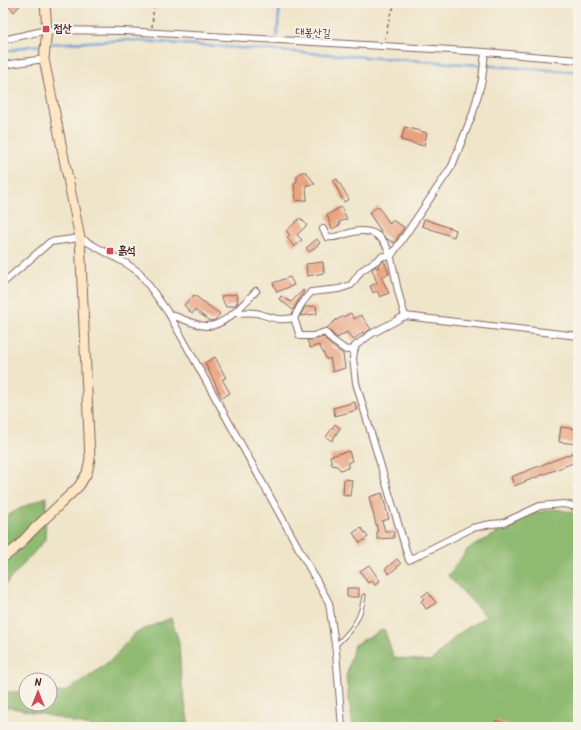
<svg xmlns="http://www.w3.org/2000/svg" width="581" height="730" font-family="Kalam,'Poor Story',sans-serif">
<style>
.forest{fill:#8fba71;stroke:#6c6c4e}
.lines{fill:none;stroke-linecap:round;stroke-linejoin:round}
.stream{stroke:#6d9cd6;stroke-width:2.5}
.building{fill:#e9a37f}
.lane-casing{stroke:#846462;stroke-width:5}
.street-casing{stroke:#846462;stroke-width:8}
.secondary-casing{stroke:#846462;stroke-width:11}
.path{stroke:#846462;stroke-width:1.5;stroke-dasharray:3 3;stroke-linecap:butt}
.lane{stroke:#fff;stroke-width:3}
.street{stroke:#fff;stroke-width:6}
.secondary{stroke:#fce6c4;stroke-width:9}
.poi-dot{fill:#d1495b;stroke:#f7f3e8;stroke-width:1.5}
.labels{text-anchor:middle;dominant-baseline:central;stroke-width:4;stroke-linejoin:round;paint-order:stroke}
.poi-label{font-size:11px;font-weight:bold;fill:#4a1f2b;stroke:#f7f3e8;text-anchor:start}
.street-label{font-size:11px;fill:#4a1f2b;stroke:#f7f3e8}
</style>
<rect width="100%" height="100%" fill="#f7f3e8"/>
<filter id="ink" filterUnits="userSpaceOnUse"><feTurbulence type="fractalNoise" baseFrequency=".025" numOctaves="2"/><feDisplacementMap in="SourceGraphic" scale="8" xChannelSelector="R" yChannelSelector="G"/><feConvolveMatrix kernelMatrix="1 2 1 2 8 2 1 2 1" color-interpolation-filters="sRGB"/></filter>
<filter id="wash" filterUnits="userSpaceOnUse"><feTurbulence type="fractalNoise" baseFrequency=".012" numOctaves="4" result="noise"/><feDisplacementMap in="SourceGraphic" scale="16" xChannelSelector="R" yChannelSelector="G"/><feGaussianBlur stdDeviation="0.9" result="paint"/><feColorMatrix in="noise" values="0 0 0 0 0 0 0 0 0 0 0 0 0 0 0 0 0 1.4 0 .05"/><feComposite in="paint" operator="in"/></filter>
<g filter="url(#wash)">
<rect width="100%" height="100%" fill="#efe5c9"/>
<path class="forest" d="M 46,497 L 45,540 L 3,587 L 3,518 L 23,507 Z
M 554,509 L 578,513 L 578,727 L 353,727 L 346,678 L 354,645 L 384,629 L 394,658 L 431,661 L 457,635 L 486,616 L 448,576 L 468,549 L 531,514 Z
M 171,618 L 179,642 L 181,679 L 189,727 L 93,727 L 47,715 L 3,706 L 3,693 L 8,692 L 26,692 L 26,704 L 50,704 L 50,692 L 64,692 L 93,674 L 113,658 L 135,633 Z"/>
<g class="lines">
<path class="stream" d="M 277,36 L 280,3
M 48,44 L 127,40 L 578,72
M 3,52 L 30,46 L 43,45"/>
</g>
<g id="blocks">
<path class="building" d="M 6,3 L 22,3 L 14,12 Z
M 405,127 L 427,133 L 424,146 L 401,140 Z
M 301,172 L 306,172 L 315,184 L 306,185 L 307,200 L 296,201 L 294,183 L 297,181 L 297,176 Z
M 337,179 L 349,199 L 344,202 L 333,181 Z
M 378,206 L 390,224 L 392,220 L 404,227 L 394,243 L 386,238 L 380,232 L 381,231 L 369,213 Z
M 341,207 L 347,219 L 339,222 L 340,225 L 332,229 L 327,215 Z
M 300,218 L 307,225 L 297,235 L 302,240 L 294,247 L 287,237 L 290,235 L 286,231 Z
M 424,219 L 456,230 L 454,237 L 422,226 Z
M 317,239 L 320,243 L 310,252 L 306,248 Z
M 384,261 L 389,274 L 381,277 L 389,293 L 380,297 L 377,291 L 373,293 L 370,286 L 377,283 L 372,269 L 376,266 L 377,268 L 379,267 L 378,265 Z
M 323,262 L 324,273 L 307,276 L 306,264 Z
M 290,277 L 294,285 L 277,292 L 273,283 Z
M 303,290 L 304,291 L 300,298 L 293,310 L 279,299 L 281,296 L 291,302 Z
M 237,294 L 238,303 L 236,303 L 236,305 L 226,307 L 221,296 Z
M 194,295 L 220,314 L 215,320 L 210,321 L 195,310 L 192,314 L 184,305 Z
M 316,306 L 317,314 L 300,316 L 305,307 Z
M 351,313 L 354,319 L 361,315 L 371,329 L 364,334 L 363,332 L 353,340 L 347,332 L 337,338 L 327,328 L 336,320 Z
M 324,337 L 329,344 L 343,354 L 345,368 L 333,372 L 330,358 L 327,360 L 319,345 L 310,348 L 307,340 L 314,340 Z
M 215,357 L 226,378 L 222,379 L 230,393 L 222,398 L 205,363 Z
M 355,402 L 357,410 L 335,416 L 333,408 Z
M 335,424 L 340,428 L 332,441 L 326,437 Z
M 561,427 L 578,429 L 578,444 L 559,442 Z
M 349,451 L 352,461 L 348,462 L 348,468 L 340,470 L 337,466 L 332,465 L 330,456 Z
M 578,451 L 578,461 L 514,486 L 511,477 Z
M 344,479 L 352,480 L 350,496 L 343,495 Z
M 382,493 L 389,519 L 382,521 L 385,531 L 394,531 L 394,538 L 377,539 L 377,532 L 378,532 L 369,497 Z
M 361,528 L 368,537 L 360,543 L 353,533 Z
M 397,559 L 401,564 L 389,574 L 385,569 Z
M 369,565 L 380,581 L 375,585 L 372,581 L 368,583 L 360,571 Z
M 347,588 L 359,588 L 359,597 L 347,597 Z
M 428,592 L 436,603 L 426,609 L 421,601 L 424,599 L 422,596 Z
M 496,720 L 513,726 L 513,727 L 494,727 Z"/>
</g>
</g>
<g filter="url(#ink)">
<use href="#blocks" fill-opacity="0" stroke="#846462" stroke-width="1"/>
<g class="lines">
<defs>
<path id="lane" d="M 335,646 C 352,630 361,619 364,596"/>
<path id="street" d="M 3,40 L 47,30 L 124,31 L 485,52 L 578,60
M 3,65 L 44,59
M 323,229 L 327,237 C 340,239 349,230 363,231 C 391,232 392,265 397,286 C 399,296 402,306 405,316 L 371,334 L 355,346 L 353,358 L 356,383 L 409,560 L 472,528 L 491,524 L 503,523 L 540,506 L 564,504 L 578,507
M 3,283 L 50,242 L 80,238 L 127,264 L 140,273 L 169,314 L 329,603 L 336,652 L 342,727
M 234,313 C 242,313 252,311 260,314 C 274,318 278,321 294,318 L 302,303 L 311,292 L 339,289 L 351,285 L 361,271 L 383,256 L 391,256 L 452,166 L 473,113 L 482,80 L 485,52
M 169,314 C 181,318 193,324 205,326 C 224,328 244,303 256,291
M 405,316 L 578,336
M 294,318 L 300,336 L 313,336 L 325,332 L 332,340 L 346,350 L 355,349"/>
<path id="secondary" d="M 3,558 L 17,547 L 32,531 L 79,486 L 87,473 L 90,459 L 80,238 L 44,59 L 47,30 L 45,3"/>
</defs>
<use href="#lane" class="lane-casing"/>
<use href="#street" class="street-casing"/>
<use href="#secondary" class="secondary-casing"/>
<path class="path" d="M 152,27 L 154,3
M 385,39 L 390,15 L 396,3"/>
<use href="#lane" class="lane"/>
<use href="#street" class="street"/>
<use href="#secondary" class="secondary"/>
</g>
</g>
<g class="poi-dot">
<rect x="42" y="25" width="8" height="8" rx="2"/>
<rect x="106" y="247" width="8" height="8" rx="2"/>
</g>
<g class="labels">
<g class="poi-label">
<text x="54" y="29">접산</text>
<text x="118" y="251">흙석</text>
</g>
<g class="street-label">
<text transform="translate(313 33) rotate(3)">대봉산길</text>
</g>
</g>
<rect width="581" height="730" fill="none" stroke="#f7f3e8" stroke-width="16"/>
<g transform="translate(38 692)"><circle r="19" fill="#f7f3e8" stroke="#b29e9c"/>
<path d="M0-3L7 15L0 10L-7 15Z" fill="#d1495b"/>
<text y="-6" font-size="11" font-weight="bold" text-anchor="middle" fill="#4a1f2b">N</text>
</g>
</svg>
